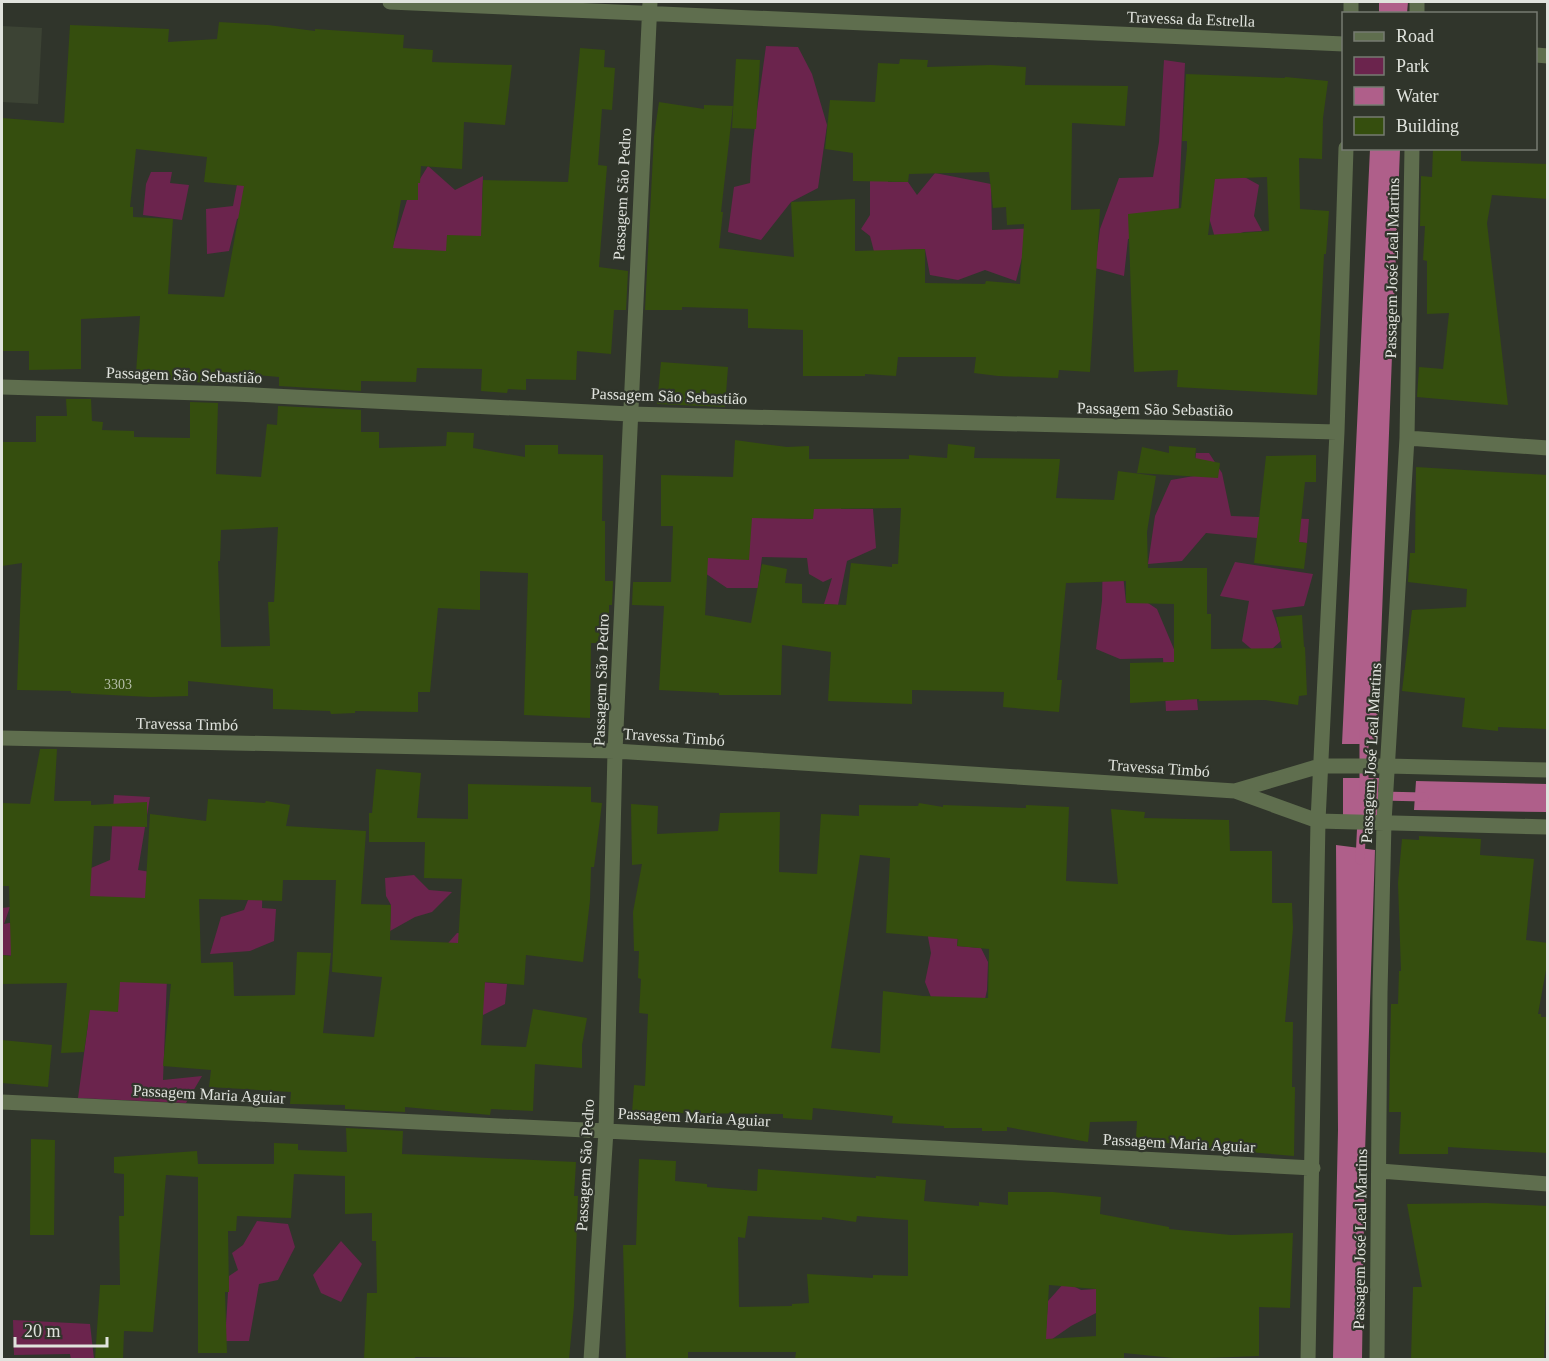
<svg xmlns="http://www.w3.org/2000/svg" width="1549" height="1361" font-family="'Times New Roman',serif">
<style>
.built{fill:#3c4334}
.green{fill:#6b244d}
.water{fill:#af5f8a}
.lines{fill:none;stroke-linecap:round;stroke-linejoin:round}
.stream{stroke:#af5f8a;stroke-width:9}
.building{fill:#354e0e;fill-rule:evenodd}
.minor{stroke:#5f6e4e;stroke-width:15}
.labels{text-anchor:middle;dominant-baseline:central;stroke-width:4.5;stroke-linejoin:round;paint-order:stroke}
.number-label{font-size:14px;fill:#b5bea9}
.street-label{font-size:16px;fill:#e0e3dd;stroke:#30352b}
</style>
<rect width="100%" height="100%" fill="#30352b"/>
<path class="built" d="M 2,26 L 42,28 L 38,104 L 2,102 Z"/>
<path class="green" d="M 766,46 L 798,47 L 812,74 L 827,125 L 818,188 L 791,202 L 761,240 L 728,232 L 734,187 L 750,183 C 752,137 760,92 766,46 Z
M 1164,60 L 1185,63 L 1178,224 L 1128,239 L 1124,276 L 1095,268 L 1100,229 L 1119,178 L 1153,177 L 1159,142 Z
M 250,114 L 263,206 L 237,219 L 229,251 L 207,254 L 206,209 L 233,206 Z
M 428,166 L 455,190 L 483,176 L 482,205 L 491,245 L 385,271 L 407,200 Z
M 151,172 L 172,172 L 170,183 L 189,185 L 182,220 L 143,215 L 146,184 Z
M 935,173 L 991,184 L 992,230 L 1040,228 L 1023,254 L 1016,281 L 985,270 L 958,280 L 930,275 L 925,249 L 898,250 L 877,263 L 870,236 L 861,229 L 870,215 L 870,178 L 888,174 L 888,182 L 908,182 L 917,195 Z
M 1208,174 L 1239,174 L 1259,185 L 1254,216 L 1262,231 L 1244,232 L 1216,241 L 1210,221 Z
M 1196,453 L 1209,453 L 1222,473 L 1231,516 L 1309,519 L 1307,543 L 1206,533 L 1182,561 L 1148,564 L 1155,516 L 1171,480 L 1194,476 Z
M 841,468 L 841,509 L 873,509 L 876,548 L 847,561 L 838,605 L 824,604 L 832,578 L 823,582 L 809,574 L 807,558 L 762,557 L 758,588 L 727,588 L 702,571 L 703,552 L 750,508 L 782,518 L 813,519 L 812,485 Z
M 1103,553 L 1122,565 L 1126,603 L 1148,603 L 1157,609 L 1176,654 L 1193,660 L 1198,710 L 1166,711 L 1163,658 L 1120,659 L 1096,649 L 1102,601 Z
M 1235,562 L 1313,574 L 1304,606 L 1272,610 L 1282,640 L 1262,658 L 1242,641 L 1249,601 L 1220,596 Z
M 114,795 L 150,797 L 138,870 L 171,875 L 163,1080 L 202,1076 L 186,1103 L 78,1098 L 88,1024 L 87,927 L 91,868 L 110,860 Z
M 250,868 L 263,868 L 262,908 L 276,909 L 274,941 L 250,951 L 210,954 L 221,917 L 244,910 L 248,900 Z
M 414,875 L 429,890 L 452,892 L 432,912 L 415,917 L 390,931 L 391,905 L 386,896 L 385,878 Z
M 10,907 L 4,924 L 29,919 L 18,956 L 2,955 L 2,908 Z
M 930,918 L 959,922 L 957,946 L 981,948 L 988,962 L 987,990 L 977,1036 L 931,997 L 925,982 L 931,953 L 928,937 Z
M 457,933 L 478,934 L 481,982 L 507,984 L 505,1004 L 483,1015 L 442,950 Z
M 257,1221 L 288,1224 L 295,1247 L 278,1280 L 259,1284 L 249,1341 L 225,1341 L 229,1276 L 238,1270 L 232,1253 L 243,1245 Z
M 341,1241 L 362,1264 L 341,1302 L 321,1293 L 313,1275 Z
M 1065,1282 L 1081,1290 L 1096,1289 L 1096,1313 L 1071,1326 L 1045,1344 L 1048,1301 Z
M 13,1320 L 90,1324 L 94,1359 L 71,1359 L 70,1354 L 14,1355 Z"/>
<path class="water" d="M 1379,2 L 1408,2 L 1407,13 L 1379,13 Z
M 1370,149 L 1400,149 L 1377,744 L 1342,744 Z
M 1343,778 L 1379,778 L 1377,819 L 1343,818 Z
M 1416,781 L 1547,784 L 1547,812 L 1414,810 Z
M 1336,845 L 1375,850 L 1365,1153 L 1362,1359 L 1333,1359 L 1338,1130 Z"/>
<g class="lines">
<path class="stream" d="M 1364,791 L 1364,732
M 1381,796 L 1424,797
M 1360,860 L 1362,819"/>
</g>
<path class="building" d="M 219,22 L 268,25 L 315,31 L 315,29 L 404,35 L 403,48 L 433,50 L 432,62 L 512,65 L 505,125 L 464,122 L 462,169 L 421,166 L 420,183 L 418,183 L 418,200 L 401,200 L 393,248 L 446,251 L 447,235 L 481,236 L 483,180 L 568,182 L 580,48 L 605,50 L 604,67 L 615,68 L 612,110 L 602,109 L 598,165 L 607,166 L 599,267 L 628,271 L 626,310 L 614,310 L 611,354 L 577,351 L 576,380 L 526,379 L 526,390 L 508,389 L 507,393 L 481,391 L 482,369 L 417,368 L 416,382 L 361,381 L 361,391 L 279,386 L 279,377 L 221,372 L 220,384 L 170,380 L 171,375 L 136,373 L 140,316 L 81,319 L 81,369 L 29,370 L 29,351 L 2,351 L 2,118 L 64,123 L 70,25 L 169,29 L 168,42 L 217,39 ZM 136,149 L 207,157 L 204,182 L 244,186 L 224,297 L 168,294 L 173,219 L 133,217 L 133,207 L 130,207 Z
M 736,59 L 760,60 L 756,129 L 732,128 Z
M 900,59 L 928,60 L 927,67 L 991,65 L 1026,67 L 1025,85 L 1128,86 L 1125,126 L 1072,123 L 1071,210 L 1100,209 L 1090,372 L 1059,370 L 1058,378 L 998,376 L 974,373 L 976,357 L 898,357 L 896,376 L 865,374 L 865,376 L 803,376 L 803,330 L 748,328 L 748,309 L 682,307 L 682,310 L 645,310 L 654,136 L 659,102 L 704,109 L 704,105 L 733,106 L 721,212 L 723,212 L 719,248 L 794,257 L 791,202 L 855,199 L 855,251 L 925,249 L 925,283 L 985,284 L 986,281 L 1020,284 L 1024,224 L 1007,225 L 1006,207 L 993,208 L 989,172 L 909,174 L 908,182 L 853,181 L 853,153 L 825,149 L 830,100 L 875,102 L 878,63 L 899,64 Z
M 1186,74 L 1285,78 L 1285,77 L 1328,81 L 1323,118 L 1322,159 L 1299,158 L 1300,209 L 1329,211 L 1326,254 L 1324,254 L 1317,395 L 1177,387 L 1178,370 L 1134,372 L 1128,214 L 1181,208 L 1187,148 L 1187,141 L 1182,141 ZM 1267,177 L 1269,231 L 1208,235 L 1215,179 Z
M 1433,148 L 1461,148 L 1461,161 L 1548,164 L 1548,199 L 1492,195 L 1487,223 L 1508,405 L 1417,397 L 1419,367 L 1443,369 L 1449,313 L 1427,314 L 1427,261 L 1423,260 L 1425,226 L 1420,226 L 1421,176 L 1432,177 Z
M 661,362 L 728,367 L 725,407 L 657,404 Z
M 66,399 L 91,399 L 92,421 L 103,422 L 102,430 L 134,431 L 134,437 L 190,438 L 190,402 L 218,403 L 216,474 L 261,477 L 267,424 L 277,425 L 278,406 L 361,410 L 361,432 L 379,432 L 379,448 L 446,446 L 447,432 L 474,433 L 473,448 L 525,457 L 525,445 L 558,445 L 558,454 L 603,455 L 602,521 L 605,521 L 605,581 L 613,581 L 612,605 L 609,605 L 609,618 L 603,618 L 602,643 L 591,643 L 590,718 L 524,715 L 528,573 L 480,571 L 480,610 L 438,608 L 430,692 L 418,692 L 418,712 L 355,711 L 355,713 L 331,714 L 330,711 L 273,709 L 273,689 L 188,681 L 188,696 L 151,697 L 71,693 L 71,691 L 17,690 L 22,563 L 2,566 L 2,442 L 36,442 L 36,416 L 67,416 ZM 278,527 L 274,602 L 268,602 L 270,646 L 221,647 L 218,561 L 220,561 L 221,530 Z
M 735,440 L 787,447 L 809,446 L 809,459 L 909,459 L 909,455 L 947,458 L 948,444 L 975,447 L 974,458 L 1060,459 L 1056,498 L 1114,500 L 1118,471 L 1156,476 L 1147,532 L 1148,568 L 1207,568 L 1207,614 L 1211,614 L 1211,649 L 1282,648 L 1276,617 L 1302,615 L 1304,647 L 1305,647 L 1307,695 L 1299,696 L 1298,705 L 1265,700 L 1199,701 L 1199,699 L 1130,703 L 1130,663 L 1174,662 L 1174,604 L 1126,603 L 1126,581 L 1066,583 L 1057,680 L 1062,680 L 1059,712 L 1003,707 L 1004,692 L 912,690 L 912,704 L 828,701 L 831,652 L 782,645 L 781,695 L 719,695 L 719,693 L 659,690 L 664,606 L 632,605 L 633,582 L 671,582 L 673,526 L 661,526 L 661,475 L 733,477 ZM 901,508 L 898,564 L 892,564 L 892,567 L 851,563 L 846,605 L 802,603 L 802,584 L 785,583 L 787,569 L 762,564 L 751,623 L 705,615 L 708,558 L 749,560 L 752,518 L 813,519 L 814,509 Z
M 1169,446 L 1196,448 L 1195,458 L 1220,463 L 1218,478 L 1137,473 L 1142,447 L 1169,453 Z
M 1316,455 L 1316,482 L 1305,482 L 1299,542 L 1307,543 L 1304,569 L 1254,563 L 1266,456 Z
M 1416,467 L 1548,475 L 1546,729 L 1498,727 L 1498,731 L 1462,727 L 1465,698 L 1402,691 L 1412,610 L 1466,607 L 1467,589 L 1408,582 L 1410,553 L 1415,553 Z
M 40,749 L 57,749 L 54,801 L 91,801 L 91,805 L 147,802 L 147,827 L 94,826 L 90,896 L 145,898 L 150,814 L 206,821 L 208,799 L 265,803 L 266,801 L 290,805 L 286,826 L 366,831 L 361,904 L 391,905 L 390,940 L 458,943 L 462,879 L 424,878 L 425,842 L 369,842 L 369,813 L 372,813 L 376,769 L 421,773 L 417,818 L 468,819 L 468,784 L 591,787 L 591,802 L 602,803 L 594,867 L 591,867 L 590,900 L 583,962 L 526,955 L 524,985 L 485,982 L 481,1045 L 526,1047 L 533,1009 L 587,1018 L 582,1045 L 582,1068 L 535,1064 L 533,1111 L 491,1109 L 490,1115 L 405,1107 L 405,1112 L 345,1109 L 345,1105 L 290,1104 L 291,1092 L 209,1087 L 211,1070 L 163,1066 L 171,984 L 120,982 L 118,1012 L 90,1010 L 84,1052 L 61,1053 L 67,983 L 2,984 L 2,955 L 11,956 L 9,886 L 2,886 L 2,803 L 30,804 ZM 283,880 L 336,880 L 332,972 L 382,977 L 374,1037 L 323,1033 L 331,953 L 297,952 L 295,995 L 234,996 L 233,962 L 201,963 L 199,899 L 282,901 Z
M 919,803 L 943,807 L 943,805 L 1026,808 L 1026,805 L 1069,807 L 1066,881 L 1118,884 L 1111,809 L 1145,812 L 1144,818 L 1229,820 L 1230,851 L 1272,851 L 1272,903 L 1292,903 L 1293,928 L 1285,1022 L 1293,1022 L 1292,1087 L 1295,1087 L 1294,1156 L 1203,1148 L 1203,1143 L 1162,1143 L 1162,1141 L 1136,1138 L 1137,1121 L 1090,1122 L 1088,1142 L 1007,1127 L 1007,1131 L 982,1131 L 982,1128 L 944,1128 L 944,1126 L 892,1123 L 893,1116 L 813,1108 L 812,1120 L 783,1118 L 783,1114 L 665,1113 L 664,1117 L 632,1113 L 634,1085 L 645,1086 L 648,1014 L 639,1013 L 641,979 L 638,978 L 639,951 L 634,951 L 633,912 L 642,864 L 632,865 L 631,804 L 658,806 L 657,834 L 718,831 L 720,813 L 780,812 L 779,872 L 817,874 L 821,814 L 859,816 L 859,805 L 918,806 ZM 860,855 L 890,858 L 886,933 L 958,939 L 957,946 L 989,949 L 988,998 L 923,996 L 883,991 L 880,1053 L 831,1048 Z
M 1419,836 L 1481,839 L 1480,855 L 1534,859 L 1526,940 L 1548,943 L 1548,959 L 1538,1014 L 1541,1014 L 1541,1017 L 1548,1017 L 1548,1153 L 1448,1147 L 1448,1154 L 1399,1154 L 1401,1112 L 1389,1112 L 1391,1004 L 1398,1004 L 1399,971 L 1401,971 L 1398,883 L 1402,839 L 1419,840 Z
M 2,1040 L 52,1045 L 48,1087 L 2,1083 Z
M 346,1128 L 403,1131 L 402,1154 L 576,1162 L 574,1196 L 578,1196 L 574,1306 L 569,1359 L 415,1357 L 415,1359 L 364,1359 L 367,1293 L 377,1293 L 376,1241 L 372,1241 L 372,1213 L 345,1214 L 345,1176 L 294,1174 L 291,1218 L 237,1216 L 236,1231 L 228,1231 L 229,1292 L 225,1292 L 227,1353 L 198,1353 L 198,1177 L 166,1175 L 153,1332 L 124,1331 L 123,1359 L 95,1359 L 100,1285 L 120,1285 L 119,1216 L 124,1216 L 124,1174 L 114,1173 L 114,1157 L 197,1151 L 198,1164 L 274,1164 L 274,1143 L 298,1144 L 298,1150 L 347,1152 Z
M 31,1139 L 55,1140 L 54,1235 L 30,1235 Z
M 639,1159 L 676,1161 L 675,1181 L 707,1184 L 707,1187 L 757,1191 L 758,1169 L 876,1178 L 876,1176 L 926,1180 L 924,1201 L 979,1206 L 979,1202 L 1008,1205 L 1008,1192 L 1053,1192 L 1101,1197 L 1100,1214 L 1169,1227 L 1169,1229 L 1231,1235 L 1293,1233 L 1290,1308 L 1259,1307 L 1259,1356 L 1183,1359 L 1124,1353 L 1124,1359 L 795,1359 L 796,1352 L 688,1352 L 688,1359 L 626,1359 L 623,1245 L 636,1245 ZM 748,1216 L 822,1220 L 822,1217 L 856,1222 L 857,1216 L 908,1220 L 908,1276 L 873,1275 L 873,1278 L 807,1274 L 809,1303 L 792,1304 L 792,1306 L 739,1307 L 738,1237 L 745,1238 ZM 1049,1285 L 1096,1289 L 1096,1336 L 1046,1339 Z
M 1486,1203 L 1548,1206 L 1544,1359 L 1411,1359 L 1413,1287 L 1422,1287 L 1407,1204 Z"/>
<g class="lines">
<path class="minor" d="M 390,2 L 1344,44
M 1351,14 L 1351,2
M 1417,14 L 1417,2
M 1536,55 L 1548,56
M 2,387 L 234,394 L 630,414 L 1337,432
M 1407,438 L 1548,448
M 2,738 L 615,751 L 1235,791 L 1318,821 L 1548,827
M 1235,791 L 1320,766 L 1388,766 L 1548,770
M 2,1102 L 606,1131 L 1313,1168
M 1380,1171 L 1548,1184
M 591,1360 L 606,1131 L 615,751 L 650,2
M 1308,1360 L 1318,821 L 1337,432 L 1346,148
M 1377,1360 L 1380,993 L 1384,822 L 1407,438 L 1412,148"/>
</g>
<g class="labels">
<g class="number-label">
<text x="118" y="684">3303</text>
</g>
<g class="street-label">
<text transform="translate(1191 19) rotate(2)">Travessa da Estrella</text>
<text transform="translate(622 194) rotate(-87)">Passagem São Pedro</text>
<text transform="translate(1392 268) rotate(-89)">Passagem José Leal Martins</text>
<text transform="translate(184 375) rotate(2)">Passagem São Sebastião</text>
<text transform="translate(669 396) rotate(2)">Passagem São Sebastião</text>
<text transform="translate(1155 409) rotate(1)">Passagem São Sebastião</text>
<text transform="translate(601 680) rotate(-88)">Passagem São Pedro</text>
<text transform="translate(187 724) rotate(1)">Travessa Timbó</text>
<text transform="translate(674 737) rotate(4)">Travessa Timbó</text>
<text transform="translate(1371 753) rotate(-87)">Passagem José Leal Martins</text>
<text transform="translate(1159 768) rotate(4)">Travessa Timbó</text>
<text transform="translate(209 1094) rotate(3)">Passagem Maria Aguiar</text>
<text transform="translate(694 1117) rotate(3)">Passagem Maria Aguiar</text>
<text transform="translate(1179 1143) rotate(3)">Passagem Maria Aguiar</text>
<text transform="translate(585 1165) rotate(-87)">Passagem São Pedro</text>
<text transform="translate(1360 1239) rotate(-89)">Passagem José Leal Martins</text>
</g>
</g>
<rect width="1549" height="1361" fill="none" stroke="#e0e3dd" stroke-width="6"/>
<rect x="1342" y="12" width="195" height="138" fill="#30352b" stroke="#767b72" stroke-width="1.5"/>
<rect x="1354" y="32" width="30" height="9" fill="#5f6e4e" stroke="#767b72" stroke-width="1.5"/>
<text x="1396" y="42" font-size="18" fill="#e0e3dd">Road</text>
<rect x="1354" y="57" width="30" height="18" fill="#6b244d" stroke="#767b72" stroke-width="1.5"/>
<text x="1396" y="72" font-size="18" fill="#e0e3dd">Park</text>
<rect x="1354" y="87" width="30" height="18" fill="#af5f8a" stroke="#767b72" stroke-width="1.5"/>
<text x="1396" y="102" font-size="18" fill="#e0e3dd">Water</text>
<rect x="1354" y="117" width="30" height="18" fill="#354e0e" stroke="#767b72" stroke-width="1.5"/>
<text x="1396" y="132" font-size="18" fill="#e0e3dd">Building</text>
<path d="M15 1337v9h92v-9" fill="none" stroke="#e0e3dd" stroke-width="3"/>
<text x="24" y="1337" font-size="18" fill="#e0e3dd" stroke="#30352b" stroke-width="4.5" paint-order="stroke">20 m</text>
</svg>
